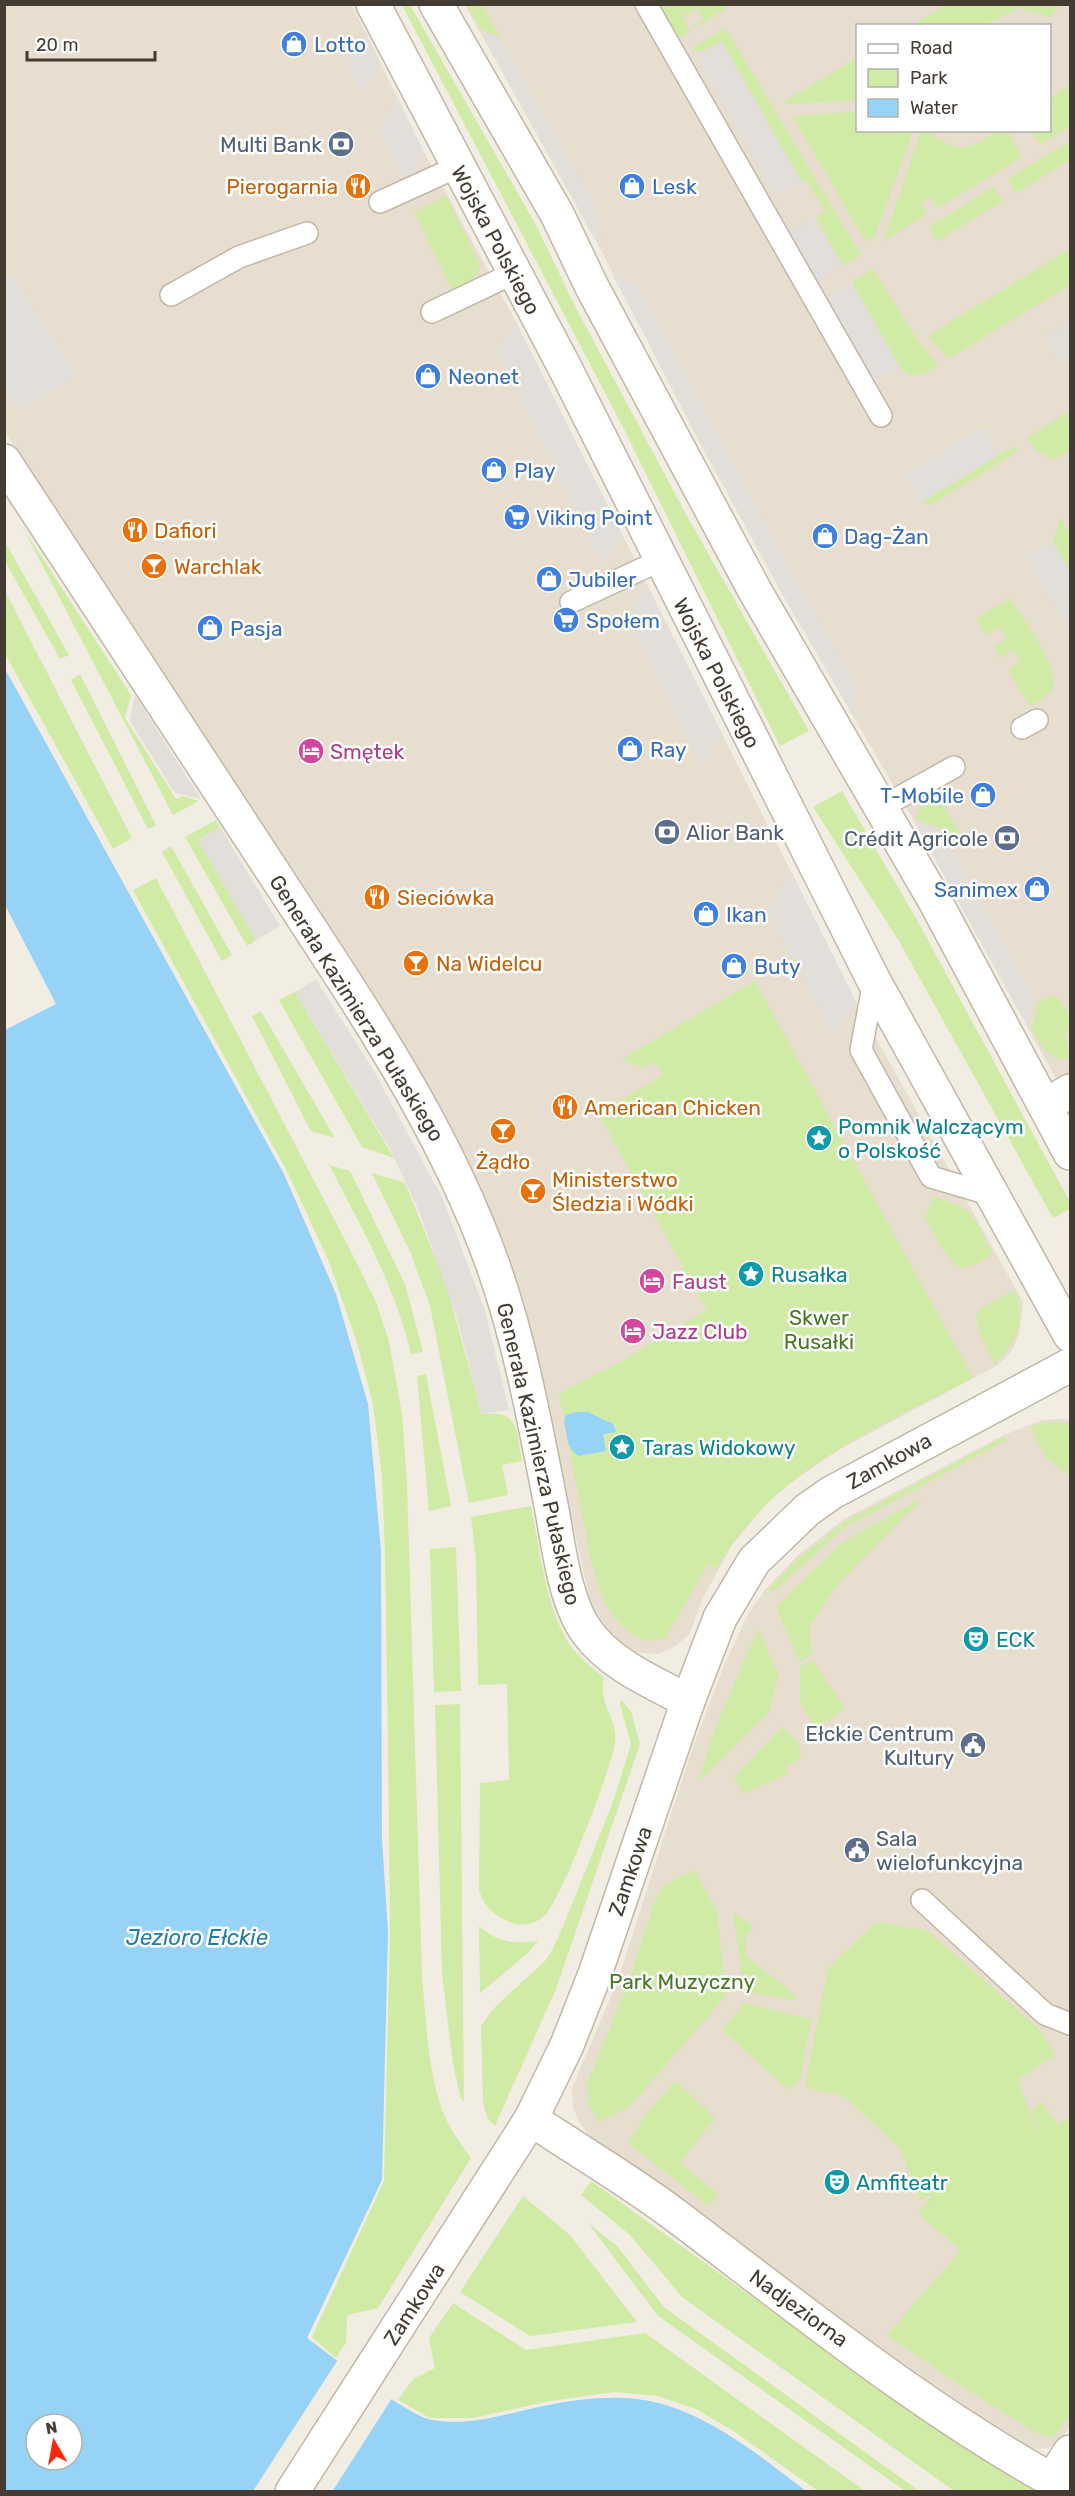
<svg xmlns="http://www.w3.org/2000/svg" width="1075" height="2496" font-family="Rubik,sans-serif">
<style>
.residential{fill:#e7decf;fill-rule:evenodd}
.green{fill:#cfeba6}
.parking{fill:#e2dfdb}
.water{fill:#97d3f6;fill-rule:evenodd}
.pier{fill:#f2ede2}
.lines{fill:none;stroke-linecap:round;stroke-linejoin:round}
.service-casing{stroke:#c1b7a7;stroke-width:24}
.minor-casing{stroke:#c1b7a7;stroke-width:36}
.tertiary-casing{stroke:#c1b7a7;stroke-width:36}
.service{stroke:#fff;stroke-width:21}
.minor{stroke:#fff;stroke-width:33}
.tertiary{stroke:#fff;stroke-width:33}
.labels{text-anchor:middle;dominant-baseline:central;stroke-width:5;stroke-linejoin:round;paint-order:stroke}
.shop-label{font-size:21px;fill:#366cbe;stroke:#fff;text-anchor:start}
.service-label{font-size:21px;fill:#4e5e75;stroke:#fff;text-anchor:end}
.food-label{font-size:21px;fill:#c56008;stroke:#fff;text-anchor:start}
.street-label{font-size:21px;fill:#443c32;stroke:#fff}
.hotel-label{font-size:21px;fill:#b23c85;stroke:#fff;text-anchor:start}
.culture-label{font-size:21px;fill:#0d838f;stroke:#fff;text-anchor:start}
.park-label{font-size:21px;fill:#477a21;stroke:#fff}
.water-label{font-size:22px;font-style:italic;fill:#237aaf;stroke:#fff}
</style>
<rect width="100%" height="100%" fill="#f2ede2"/>
<path class="residential" d="M 5,5 L 352,5 L 424,152 L 517,324 L 856,1002 L 1023,1302 L 1019,1335 L 1011,1352 L 998,1365 L 842,1448 L 791,1482 L 770,1500 L 732,1545 L 703,1598 L 689,1635 L 674,1647 L 658,1654 L 631,1652 L 611,1637 L 590,1600 L 526,1316 L 499,1234 L 468,1164 L 436,1101 L 362,979 L 125,613 L 59,518 L 5,431 Z
M 465,5 L 1070,5 L 1070,1104 L 914,821 L 780,590 L 694,432 L 602,252 ZM 858,26 L 1050,26 L 1050,130 L 858,130 Z
M 1061,1419 L 1070,1421 L 1070,2428 L 1058,2442 L 1048,2448 L 1037,2449 L 1023,2445 L 883,2350 L 589,2135 L 579,2122 L 573,2107 L 572,2088 L 618,1980 L 690,1755 L 725,1663 L 748,1614 L 765,1590 L 796,1557 L 844,1519 L 1004,1435 L 1042,1420 Z"/>
<path class="green" d="M 402,5 L 410,5 L 536,225 L 576,308 L 688,518 L 809,731 L 780,746 L 624,429 Z
M 467,5 L 482,5 L 500,37 L 481,29 Z
M 660,5 L 725,5 L 727,8 L 696,27 L 694,25 L 704,19 L 697,8 L 682,16 L 690,31 L 679,38 Z
M 947,5 L 947,4 L 1060,5 L 1051,17 L 1019,8 L 984,25 L 912,25 Z
M 723,29 L 728,32 L 861,255 L 843,266 L 816,218 L 825,210 L 805,179 L 801,181 L 722,41 L 701,52 L 691,49 Z
M 857,58 L 857,100 L 785,104 L 784,102 Z
M 1070,77 L 1070,127 L 1040,144 L 1031,131 L 1050,130 L 1050,98 L 1066,87 Z
M 857,111 L 858,130 L 913,131 L 875,236 L 866,242 L 793,117 Z
M 921,131 L 926,131 C 938,139 957,153 973,145 C 986,139 993,130 1008,131 L 1021,155 L 1019,159 L 938,208 L 931,197 L 920,204 L 927,214 L 884,241 Z
M 1070,141 L 1070,160 L 1016,193 L 1008,179 Z
M 994,187 L 1003,201 L 937,241 L 929,227 Z
M 446,196 L 481,266 L 472,281 L 453,291 L 414,212 Z
M 1070,249 L 1070,285 L 948,359 L 928,336 Z
M 873,269 L 918,341 L 938,365 L 924,374 L 910,375 L 900,367 L 852,282 Z
M 1070,411 L 1070,450 L 1054,460 L 1039,452 L 1026,438 Z
M 1014,446 L 1018,451 L 931,505 L 922,502 Z
M 1062,519 L 1070,537 L 1070,571 L 1054,543 L 1058,520 Z
M 23,528 L 131,695 L 125,718 L 176,799 L 182,796 L 199,801 L 173,815 Z
M 4,540 L 69,655 L 60,659 L 5,561 Z
M 5,591 L 132,838 L 113,849 L 5,654 Z
M 1010,598 C 1021,617 1062,668 1052,689 C 1047,697 1038,701 1030,706 L 1008,670 L 1021,661 L 1013,649 L 1001,658 L 994,647 L 1007,639 L 999,627 L 986,635 L 976,619 Z
M 80,674 L 156,825 L 148,829 L 71,680 Z
M 842,791 L 917,920 L 1070,1202 L 1070,1209 L 1053,1218 L 899,941 L 813,807 Z
M 936,793 L 961,835 L 961,841 L 953,846 L 945,830 L 915,819 L 923,801 Z
M 216,820 L 220,827 L 198,840 L 256,940 L 247,946 L 185,837 Z
M 171,846 L 232,955 L 222,961 L 162,852 Z
M 156,878 L 358,1265 L 376,1302 L 389,1341 L 402,1414 L 407,1484 L 422,1976 C 426,2018 428,2080 446,2119 C 452,2132 462,2145 471,2158 L 378,2308 L 347,2315 L 346,2342 L 336,2358 L 312,2337 L 384,2181 L 390,1931 L 388,1744 L 385,1552 L 382,1477 L 373,1404 L 358,1346 L 330,1264 L 288,1173 L 133,890 Z
M 755,981 L 973,1378 C 872,1431 777,1467 716,1569 L 708,1564 L 665,1639 L 646,1641 L 626,1630 L 612,1614 L 601,1595 L 589,1551 L 559,1394 L 624,1360 L 707,1310 L 599,1114 L 663,1075 L 655,1062 L 644,1068 L 622,1059 Z
M 295,992 L 394,1158 L 362,1147 L 279,1000 Z
M 1051,995 L 1058,997 C 1068,1014 1074,1017 1065,1036 L 1070,1059 C 1048,1061 1041,1045 1031,1028 L 1038,1003 Z
M 261,1011 L 335,1138 L 311,1131 L 252,1016 Z
M 329,1165 L 350,1171 L 405,1284 L 423,1352 L 411,1354 C 395,1286 361,1226 329,1165 Z
M 372,1173 L 405,1183 L 445,1281 L 482,1414 C 520,1410 516,1430 522,1461 L 502,1465 L 508,1495 L 469,1503 L 430,1306 L 411,1254 Z
M 934,1197 C 976,1208 974,1218 993,1254 C 985,1259 974,1267 964,1268 C 950,1268 932,1229 925,1217 Z
M 1015,1290 C 1027,1318 1016,1344 995,1364 L 979,1333 L 976,1317 L 981,1308 Z
M 426,1374 L 451,1506 L 429,1511 L 417,1376 Z
M 1061,1422 L 1070,1424 L 1070,1477 L 1046,1457 L 1030,1427 L 1043,1423 Z
M 1005,1436 L 1007,1440 L 845,1527 L 773,1592 L 767,1591 L 798,1559 L 846,1521 Z
M 924,1497 L 838,1584 L 809,1627 L 812,1654 L 800,1662 L 776,1607 L 843,1542 Z
M 531,1506 C 540,1549 546,1614 573,1649 C 582,1660 594,1669 604,1678 C 597,1703 619,1720 615,1744 C 611,1769 562,1897 546,1914 C 538,1923 524,1927 513,1923 C 495,1917 485,1908 479,1890 L 480,1783 L 509,1780 L 507,1684 L 478,1685 L 476,1561 L 471,1517 Z
M 456,1547 L 461,1691 L 434,1692 L 430,1549 Z
M 758,1628 L 778,1674 L 769,1712 L 698,1782 L 713,1734 Z
M 812,1659 L 845,1708 L 816,1729 L 801,1704 L 800,1667 Z
M 621,1700 L 631,1711 L 640,1744 L 556,1989 L 495,2126 L 488,2119 L 483,2104 L 481,2026 L 494,2008 L 545,1961 L 552,1951 L 564,1924 L 613,1802 L 631,1744 L 620,1704 Z
M 460,1704 L 464,2102 L 460,2096 L 453,2064 L 442,1974 L 435,1705 Z
M 782,1727 L 801,1745 L 798,1749 L 802,1758 L 785,1766 L 788,1773 L 743,1794 L 734,1777 Z
M 695,1870 L 717,1912 L 726,1996 L 629,2107 L 599,2122 L 589,2105 L 587,2084 L 628,1984 L 655,1901 L 664,1885 Z
M 733,1912 L 754,1927 L 745,1936 L 746,1956 L 796,1996 L 794,2000 L 744,1991 Z
M 876,1922 L 927,1930 L 1040,2030 L 1056,2055 L 1018,2079 L 1043,2150 L 1031,2110 L 1042,2102 L 1057,2125 L 1070,2116 L 1070,2415 L 1053,2438 L 1036,2433 L 957,2383 L 887,2335 L 961,2250 L 918,2213 L 933,2194 L 920,2200 L 900,2148 L 845,2097 L 805,2087 L 828,1968 Z
M 479,1926 C 498,1943 514,1944 538,1941 L 528,1953 L 480,1993 Z
M 744,2003 L 811,2019 L 800,2079 L 789,2090 L 722,2030 Z
M 676,2081 L 715,2118 L 680,2163 L 718,2194 L 709,2206 L 628,2143 L 649,2110 Z
M 591,2181 L 940,2432 L 1040,2491 L 954,2491 L 682,2297 L 630,2235 L 581,2195 Z
M 523,2196 L 570,2235 L 637,2322 L 530,2336 L 460,2292 Z
M 588,2223 L 617,2246 L 664,2307 L 919,2491 L 905,2491 L 658,2316 Z
M 453,2303 L 526,2350 L 645,2333 L 865,2491 L 818,2491 L 735,2432 L 696,2409 L 658,2396 L 614,2392 L 550,2401 L 472,2418 L 430,2418 L 398,2400 L 413,2379 L 435,2368 L 429,2338 Z"/>
<path class="parking" d="M 365,31 L 381,64 L 361,94 L 347,62 Z
M 481,31 L 501,39 L 595,204 L 602,252 Z
M 721,42 L 801,181 L 775,195 L 696,56 Z
M 397,97 L 424,152 L 406,183 L 379,129 Z
M 815,218 L 843,266 L 818,281 L 790,233 Z
M 12,274 L 78,376 L 20,412 L 5,388 L 5,279 Z
M 613,276 L 638,285 L 795,578 L 860,690 L 853,715 L 780,590 Z
M 851,282 L 900,368 L 875,382 L 827,297 Z
M 1070,322 L 1070,359 L 1062,364 L 1045,337 Z
M 517,324 L 623,537 L 603,566 L 496,351 Z
M 983,427 L 1000,454 L 922,502 L 905,475 Z
M 1054,543 L 1070,572 L 1070,632 L 1025,555 Z
M 647,586 L 722,733 L 702,768 L 628,617 Z
M 135,695 L 201,799 L 175,793 L 130,721 Z
M 914,821 L 943,831 L 1035,1000 L 1028,1027 Z
M 220,827 L 280,926 L 256,940 L 198,840 Z
M 792,873 L 856,1002 L 833,1035 L 768,911 Z
M 316,979 L 375,1073 L 443,1199 L 485,1311 L 509,1410 L 482,1414 L 457,1319 L 419,1211 L 390,1149 L 295,992 Z"/>
<path class="water" d="M 4,667 L 284,1174 L 336,1294 L 368,1404 L 381,1551 L 382,1839 L 388,1932 L 382,2180 L 307,2338 C 330,2355 408,2416 432,2420 C 473,2427 510,2412 549,2405 C 584,2398 623,2394 658,2403 C 711,2416 763,2458 806,2491 L 5,2491 ZM 36,2424 L 72,2424 L 72,2460 L 36,2460 Z
M 576,1412 L 588,1412 L 613,1424 L 616,1432 L 603,1434 L 606,1451 L 579,1456 L 573,1452 L 568,1443 L 564,1421 L 566,1415 Z"/>
<path class="pier" d="M 4,903 L 56,1004 L 5,1030 L 4,1030 Z
M 339,2358 L 394,2395 L 332,2492 L 253,2491 Z"/>
<g class="lines">
<defs>
<path id="service" d="M 646,4 L 881,416
M 380,202 L 457,167
M 171,295 L 239,257 L 307,233
M 432,312 L 514,273
M 571,602 L 661,560
M 1022,728 L 1037,720
M 880,808 L 954,767
M 874,981 L 861,1050 L 931,1177 L 992,1195
M 922,1900 L 1045,2014 L 1070,2024"/>
<path id="minor" d="M 4,461 C 96,601 188,741 279,881 C 361,1007 447,1131 496,1274 C 521,1347 535,1424 550,1500 C 558,1539 563,1599 587,1632 C 611,1665 652,1682 688,1701
M 1045,1106 L 1070,1091
M 531,2119 C 580,2152 632,2182 679,2218 C 805,2313 930,2415 1070,2490
M 1052,2480 L 1070,2452"/>
<path id="tertiary" d="M 373,4 L 564,366 L 874,981 L 1070,1335
M 436,4 L 557,214 L 592,287 L 755,591 L 935,901 L 1070,1153
M 292,2492 L 531,2119 L 567,2045 L 595,1974 L 688,1701 L 720,1618 L 754,1561 L 807,1510 L 831,1493 L 1070,1365"/>
</defs>
<use href="#service" class="service-casing"/>
<use href="#minor" class="minor-casing"/>
<use href="#tertiary" class="tertiary-casing"/>
<use href="#service" class="service"/>
<use href="#minor" class="minor"/>
<use href="#tertiary" class="tertiary"/>
</g>
<defs>
<symbol id="shop-disc" viewBox="-11 -11 22 22"><circle r="9.5" fill="#3f7fe0" stroke="#fff"/><path d="M-5-2.5h2.3a2.7 3.5 0 0 1 5.4 0H5L5.5 6h-11ZM-1.5-2.5h3a1.5 2.3 0 0 0-3 0Z" fill="#fff"/></symbol>
<symbol id="bank-disc" viewBox="-11 -11 22 22"><circle r="9.5" fill="#5c6f8a" stroke="#fff"/><path d="M-6-4H6V4H-6ZM0-2.3a2.3 2.3 0 1 0 0 4.6a2.3 2.3 0 1 0 0-4.6Z" fill="#fff"/></symbol>
<symbol id="restaurant-disc" viewBox="-11 -11 22 22"><circle r="9.5" fill="#e8710a" stroke="#fff"/><path d="M-5-6h1v4h1v-4h1v4h1v-4h1v5L-1.5 .5V6h-2V.5L-5-1ZM5-6V6H3V1.5H1.5Q1.5-4 5-6Z" fill="#fff"/></symbol>
<symbol id="supermarket-disc" viewBox="-11 -11 22 22"><circle r="9.5" fill="#3f7fe0" stroke="#fff"/><path d="M-6-5.5h2.5l.6 2H6L4.5 2H-2.5L-4.4-4H-6ZM-1.5 3.2a1.3 1.3 0 1 0 .1 0ZM3 3.2a1.3 1.3 0 1 0 .1 0Z" fill="#fff"/></symbol>
<symbol id="bar-disc" viewBox="-11 -11 22 22"><circle r="9.5" fill="#e8710a" stroke="#fff"/><path d="M-6-5H6L.8 .8V4.5H3.5V6h-7V4.5H-.8V.8Z" fill="#fff"/></symbol>
<symbol id="hotel-disc" viewBox="-11 -11 22 22"><circle r="9.5" fill="#d1479c" stroke="#fff"/><path d="M-6-4.5h1.5V1H6V5H4.5V3h-9V5H-6ZM-4 0a1.8 1.8 0 1 1 3.6 0ZM.5 0V-2.5h3Q6-2.5 6 0Z" fill="#fff"/></symbol>
<symbol id="sight-disc" viewBox="-11 -11 22 22"><circle r="9.5" fill="#0f9aa8" stroke="#fff"/><path d="M0-6L1.8-2.2L6-1.7L2.9 1.2L3.7 5.4L0 3.3L-3.7 5.4L-2.9 1.2L-6-1.7L-1.8-2.2Z" fill="#fff"/></symbol>
<symbol id="theatre-disc" viewBox="-11 -11 22 22"><circle r="9.5" fill="#0f9aa8" stroke="#fff"/><path d="M-5-5.5Q0-4 5-5.5V0Q5 5 0 6Q-5 5-5 0ZM-3.3-2.5H-1v1.5H-3.3ZM1-2.5H3.3v1.5H1ZM-2.8 1Q0 5.5 2.8 1Z" fill="#fff"/></symbol>
<symbol id="civic-disc" viewBox="-11 -11 22 22"><circle r="9.5" fill="#5c6f8a" stroke="#fff"/><path d="M-.6-6.5H3V-4.5H.6V-3L4-1V1h2V6H-6V1h2V-1L-.6-3ZM-1.2 2.5V6h2.4V2.5Z" fill="#fff"/></symbol>
</defs>
<g fill-rule="evenodd">
<use href="#shop-disc" x="279" y="29" width="30" height="30"/>
<use href="#bank-disc" x="326" y="129" width="30" height="30"/>
<use href="#restaurant-disc" x="343" y="171" width="30" height="30"/>
<use href="#shop-disc" x="617" y="171" width="30" height="30"/>
<use href="#shop-disc" x="413" y="361" width="30" height="30"/>
<use href="#shop-disc" x="479" y="455" width="30" height="30"/>
<use href="#supermarket-disc" x="502" y="502" width="30" height="30"/>
<use href="#restaurant-disc" x="120" y="515" width="30" height="30"/>
<use href="#shop-disc" x="810" y="521" width="30" height="30"/>
<use href="#bar-disc" x="139" y="551" width="30" height="30"/>
<use href="#shop-disc" x="534" y="564" width="30" height="30"/>
<use href="#supermarket-disc" x="551" y="605" width="30" height="30"/>
<use href="#shop-disc" x="195" y="613" width="30" height="30"/>
<use href="#shop-disc" x="615" y="734" width="30" height="30"/>
<use href="#hotel-disc" x="296" y="736" width="30" height="30"/>
<use href="#shop-disc" x="968" y="780" width="30" height="30"/>
<use href="#bank-disc" x="652" y="817" width="30" height="30"/>
<use href="#bank-disc" x="992" y="823" width="30" height="30"/>
<use href="#shop-disc" x="1022" y="874" width="30" height="30"/>
<use href="#restaurant-disc" x="362" y="882" width="30" height="30"/>
<use href="#shop-disc" x="691" y="899" width="30" height="30"/>
<use href="#bar-disc" x="401" y="948" width="30" height="30"/>
<use href="#shop-disc" x="719" y="951" width="30" height="30"/>
<use href="#restaurant-disc" x="550" y="1092" width="30" height="30"/>
<use href="#bar-disc" x="488" y="1116" width="30" height="30"/>
<use href="#sight-disc" x="804" y="1123" width="30" height="30"/>
<use href="#bar-disc" x="518" y="1176" width="30" height="30"/>
<use href="#sight-disc" x="736" y="1259" width="30" height="30"/>
<use href="#hotel-disc" x="637" y="1266" width="30" height="30"/>
<use href="#hotel-disc" x="618" y="1316" width="30" height="30"/>
<use href="#sight-disc" x="607" y="1432" width="30" height="30"/>
<use href="#theatre-disc" x="961" y="1624" width="30" height="30"/>
<use href="#civic-disc" x="958" y="1730" width="30" height="30"/>
<use href="#civic-disc" x="842" y="1835" width="30" height="30"/>
<use href="#theatre-disc" x="822" y="2167" width="30" height="30"/>
</g>
<g class="labels">
<g class="shop-label">
<text x="314" y="44">Lotto</text>
<text x="652" y="186">Lesk</text>
<text x="448" y="376">Neonet</text>
<text x="514" y="470">Play</text>
<text x="536" y="517">Viking Point</text>
<text x="844" y="536">Dag-Żan</text>
<text x="568" y="579">Jubiler</text>
<text x="586" y="620">Społem</text>
<text x="230" y="628">Pasja</text>
<text x="650" y="749">Ray</text>
<text x="964" y="795" text-anchor="end">T-Mobile</text>
<text x="1018" y="889" text-anchor="end">Sanimex</text>
<text x="726" y="914">Ikan</text>
<text x="754" y="966">Buty</text>
</g>
<g class="service-label">
<text x="322" y="144">Multi Bank</text>
<text x="686" y="832" text-anchor="start">Alior Bank</text>
<text x="988" y="838">Crédit Agricole</text>
<text x="954" y="1733">Ełckie Centrum<tspan x="954" dy="24">Kultury</tspan></text>
<text x="876" y="1838" text-anchor="start">Sala<tspan x="876" dy="24">wielofunkcyjna</tspan></text>
</g>
<g class="food-label">
<text x="338" y="186" text-anchor="end">Pierogarnia</text>
<text x="154" y="530">Dafiori</text>
<text x="174" y="566">Warchlak</text>
<text x="397" y="897">Sieciówka</text>
<text x="436" y="963">Na Widelcu</text>
<text x="584" y="1107">American Chicken</text>
<text x="503" y="1161" text-anchor="middle">Żądło</text>
<text x="552" y="1179">Ministerstwo<tspan x="552" dy="24">Śledzia i Wódki</tspan></text>
</g>
<g class="street-label">
<text transform="translate(496 240) rotate(62)">Wojska Polskiego</text>
<text transform="translate(717 673) rotate(63)">Wojska Polskiego</text>
<text transform="translate(357 1008) rotate(58)">Generała Kazimierza Pułaskiego</text>
<text transform="translate(539 1454) rotate(77)">Generała Kazimierza Pułaskiego</text>
<text transform="translate(889 1461) rotate(-29)">Zamkowa</text>
<text transform="translate(630 1871) rotate(-71)">Zamkowa</text>
<text transform="translate(414 2304) rotate(-57)">Zamkowa</text>
<text transform="translate(799 2308) rotate(36)">Nadjeziorna</text>
</g>
<g class="hotel-label">
<text x="330" y="751">Smętek</text>
<text x="672" y="1281">Faust</text>
<text x="652" y="1331">Jazz Club</text>
</g>
<g class="culture-label">
<text x="838" y="1126">Pomnik Walczącym<tspan x="838" dy="24">o Polskość</tspan></text>
<text x="771" y="1274">Rusałka</text>
<text x="642" y="1447">Taras Widokowy</text>
<text x="996" y="1639">ECK</text>
<text x="856" y="2182">Amfiteatr</text>
</g>
<g class="park-label">
<text x="819" y="1317">Skwer<tspan x="819" dy="24">Rusałki</tspan></text>
<text x="682" y="1981">Park Muzyczny</text>
</g>
<g class="water-label">
<text x="197" y="1937">Jezioro Ełckie</text>
</g>
</g>
<rect width="1075" height="2496" fill="none" stroke="#443c32" stroke-width="12"/>
<rect x="856" y="24" width="195" height="108" fill="#ffffff" stroke="#b4b1ad" stroke-width="1.5"/>
<rect x="868" y="44" width="30" height="9" fill="#ffffff" stroke="#b4b1ad" stroke-width="1.5"/>
<text x="910" y="54" font-size="18" fill="#443c32">Road</text>
<rect x="868" y="69" width="30" height="18" fill="#cfeba6" stroke="#b4b1ad" stroke-width="1.5"/>
<text x="910" y="84" font-size="18" fill="#443c32">Park</text>
<rect x="868" y="99" width="30" height="18" fill="#97d3f6" stroke="#b4b1ad" stroke-width="1.5"/>
<text x="910" y="114" font-size="18" fill="#443c32">Water</text>
<g transform="translate(54 2442) rotate(350)"><circle r="28" fill="#ffffff" stroke="#b4b1ad" stroke-width="1.5"/>
<path d="M0-4.5L10 22L0 15L-10 22Z" fill="#ff260c"/>
<text y="-9" font-size="16" font-weight="bold" text-anchor="middle" fill="#443c32">N</text>
</g>
<path d="M27 51v9h128v-9" fill="none" stroke="#443c32" stroke-width="3"/>
<text x="36" y="51" font-size="18" fill="#443c32" stroke="#ffffff" stroke-width="4.5" paint-order="stroke">20 m</text>
</svg>
